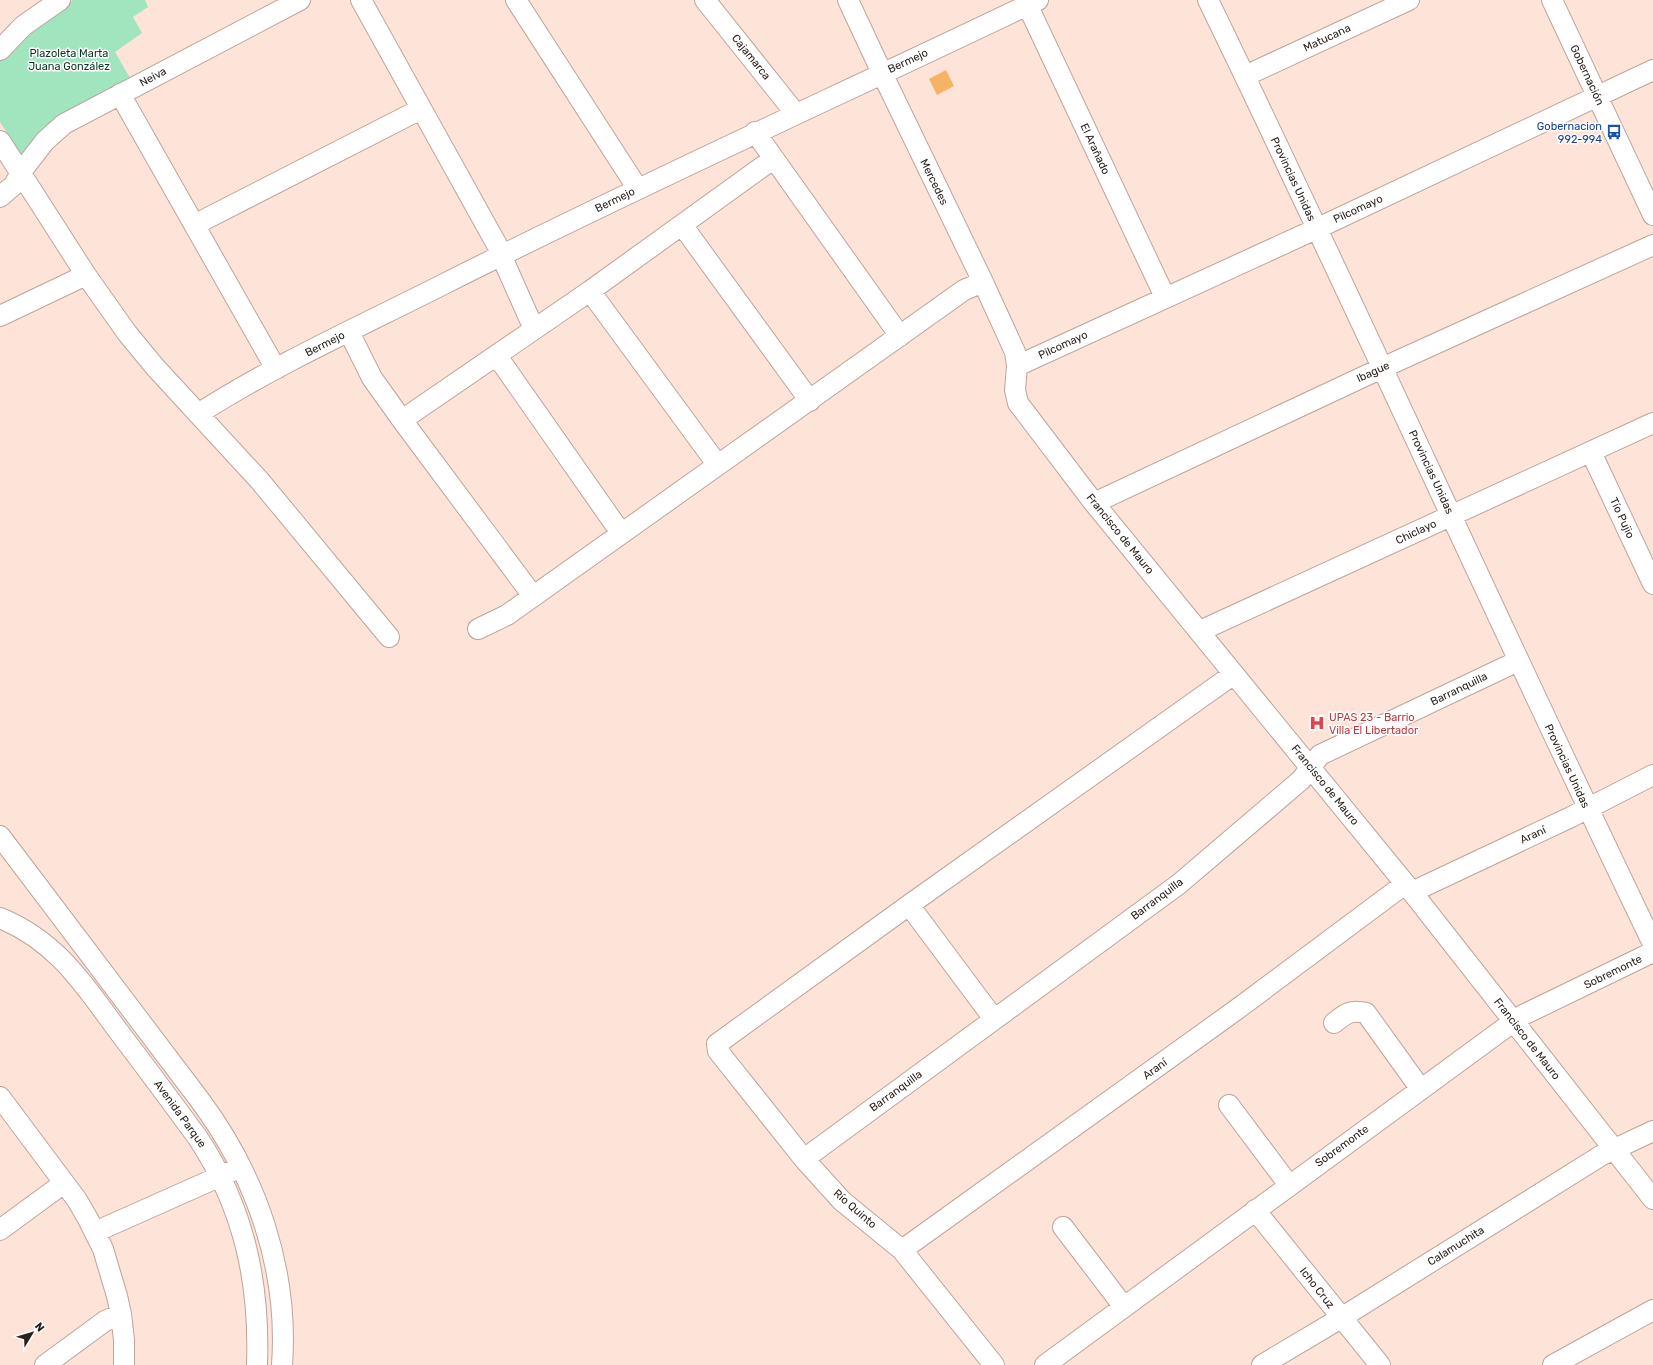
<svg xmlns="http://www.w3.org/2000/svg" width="1653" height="1365" font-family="Rubik,sans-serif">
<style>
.green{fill:#a1e5be}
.building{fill:#f6b365}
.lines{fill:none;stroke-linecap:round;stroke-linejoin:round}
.minor-casing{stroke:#bda49a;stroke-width:22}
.minor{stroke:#fff;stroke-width:20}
.labels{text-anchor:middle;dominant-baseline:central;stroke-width:3;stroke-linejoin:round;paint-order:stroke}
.street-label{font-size:11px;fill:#2a211d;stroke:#fff}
.park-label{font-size:11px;fill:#083621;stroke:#fff}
.transit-label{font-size:11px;fill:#164399;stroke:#fff;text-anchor:end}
.health-label{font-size:11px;fill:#be3a42;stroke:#fff;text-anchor:start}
</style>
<rect width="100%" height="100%" fill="#fee3d9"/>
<path class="green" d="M 73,0 L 145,0 L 148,7 L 133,17 L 142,33 L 115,52 L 130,78 L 24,159 L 0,122 L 0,61 L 43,20 Z"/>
<path class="building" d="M 946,70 L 954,86 L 937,95 L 929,79 Z"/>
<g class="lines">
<defs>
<path id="minor" d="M 361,0 L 502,254 L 505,264 L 534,329
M 516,0 L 638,189
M 705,0 L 796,114
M 848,0 L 882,73 L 983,282 L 1015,352 L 1017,366 L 1015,390 L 1018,403 L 1094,503 L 1412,892 L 1653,1199
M 1025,0 L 1165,297
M 1208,0 C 1360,313 1502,631 1653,944
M 1552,0 L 1653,215
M 0,50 L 23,26 L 60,0
M 1245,76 L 1409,0
M 120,94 L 276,369
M 755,132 L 900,336
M 0,141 L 86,275 L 127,333 L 155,367 L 260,481 L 389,637
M 0,197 L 14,185 L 21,172 L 45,141 L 64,124 L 300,0
M 194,225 L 421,109
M 682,225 L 810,401
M 590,291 L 717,464
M 0,316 L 86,275
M 349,332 L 372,378 L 402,420 L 533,596
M 497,356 L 621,533
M 1017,366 L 1316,229 L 1653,70
M 198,414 C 276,364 361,326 444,284 C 640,185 840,95 1038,0
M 402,420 L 590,291 L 773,159
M 1591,452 L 1653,584
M 1094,503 L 1382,368 L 1653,245
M 478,629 L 507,615 C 659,506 812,399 964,290 L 983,282
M 1200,631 L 1653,423
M 0,836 L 199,1099 C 256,1175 289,1269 282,1365
M 1412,892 L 1571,817 L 1653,775
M 909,905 L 994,1019
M 0,918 C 59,942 86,988 122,1036 C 148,1070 173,1104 198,1138 C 244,1208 260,1282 257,1365
M 1334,1023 C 1345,1014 1351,1009 1366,1013 L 1420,1088
M 0,1097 L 77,1200 L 88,1219 L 103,1249 L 117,1296 L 121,1314 L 105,1321 L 45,1365
M 1229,1105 L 1289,1185
M 804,1159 L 1179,884 L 1301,780 L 1320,755 L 1518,661
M 1255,1210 L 1380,1365
M 1063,1227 L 1124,1307
M 0,1230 L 64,1183
M 95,1232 L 232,1171
M 902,1250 L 1236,1010 L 1405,884
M 121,1314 L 124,1340 L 124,1365
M 994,1365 L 902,1250 L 842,1201 L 804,1159 L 718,1051 L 717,1044 L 909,905 L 1234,674
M 1045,1365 L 1513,1022 L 1523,1015 L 1653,952
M 1262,1365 L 1341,1318 L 1602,1155 L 1653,1131
M 1553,1365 L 1653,1310"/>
</defs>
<use href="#minor" class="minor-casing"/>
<use href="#minor" class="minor"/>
</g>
<defs>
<symbol id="bus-bare" viewBox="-9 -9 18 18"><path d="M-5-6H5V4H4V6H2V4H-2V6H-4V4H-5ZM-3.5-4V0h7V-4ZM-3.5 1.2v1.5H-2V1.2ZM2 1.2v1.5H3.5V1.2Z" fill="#1a4fb4" stroke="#fff" stroke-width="2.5" paint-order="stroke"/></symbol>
<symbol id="hospital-bare" viewBox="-9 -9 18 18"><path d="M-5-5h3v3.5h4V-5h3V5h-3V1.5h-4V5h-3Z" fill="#e0444e" stroke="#fff" stroke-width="2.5" paint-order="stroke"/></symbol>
</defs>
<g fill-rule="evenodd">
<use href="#bus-bare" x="1603" y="121" width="22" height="22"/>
<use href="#hospital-bare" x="1306" y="712" width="22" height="22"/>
</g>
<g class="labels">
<g class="street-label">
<text transform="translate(1327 38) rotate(-25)">Matucana</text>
<text transform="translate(751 57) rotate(51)">Cajamarca</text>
<text transform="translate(908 61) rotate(-25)">Bermejo</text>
<text transform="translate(1587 75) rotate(65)">Gobernación</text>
<text transform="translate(153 77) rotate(-28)">Neiva</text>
<text transform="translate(1095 149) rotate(65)">El Arañado</text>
<text transform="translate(1293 179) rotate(65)">Provincias Unidas</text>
<text transform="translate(934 182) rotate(64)">Mercedes</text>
<text transform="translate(615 200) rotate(-26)">Bermejo</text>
<text transform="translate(1358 209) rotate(-25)">Pilcomayo</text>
<text transform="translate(325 344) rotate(-27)">Bermejo</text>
<text transform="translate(1063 345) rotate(-25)">Pilcomayo</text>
<text transform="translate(1373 372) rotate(-25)">Ibague</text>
<text transform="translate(1431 472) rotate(65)">Provincias Unidas</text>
<text transform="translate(1622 518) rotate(65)">Tío Pujio</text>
<text transform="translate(1416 532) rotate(-25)">Chiclayo</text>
<text transform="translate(1120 534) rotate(51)">Francisco de Mauro</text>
<text transform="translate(1459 689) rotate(-26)">Barranquilla</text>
<text transform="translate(1567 766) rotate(65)">Provincias Unidas</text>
<text transform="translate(1325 785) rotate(51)">Francisco de Mauro</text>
<text transform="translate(1533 835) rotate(-25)">Araní</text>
<text transform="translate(1157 899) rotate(-37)">Barranquilla</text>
<text transform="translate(1613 972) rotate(-26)">Sobremonte</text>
<text transform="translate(1527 1039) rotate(52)">Francisco de Mauro</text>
<text transform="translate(1155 1069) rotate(-36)">Araní</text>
<text transform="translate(896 1091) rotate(-36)">Barranquilla</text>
<text transform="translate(180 1114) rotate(54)">Avenida Parque</text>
<text transform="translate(1342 1146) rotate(-36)">Sobremonte</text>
<text transform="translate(855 1209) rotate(41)">Río Quinto</text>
<text transform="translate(1456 1246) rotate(-32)">Calamuchita</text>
<text transform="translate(1317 1288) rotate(52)">Icho Cruz</text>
</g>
<g class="park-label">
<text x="69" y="53">Plazoleta Marta<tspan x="69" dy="13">Juana González</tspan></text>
</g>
<g class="transit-label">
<text x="1602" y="126">Gobernacion<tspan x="1602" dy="13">992-994</tspan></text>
</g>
<g class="health-label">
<text x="1329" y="717">UPAS 23 - Barrio<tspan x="1329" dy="13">Villa El Libertador</tspan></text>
</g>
</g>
<g transform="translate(32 1333) rotate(52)" stroke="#ffffff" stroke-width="3" paint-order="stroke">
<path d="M0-3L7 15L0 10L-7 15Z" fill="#2a211d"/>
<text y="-6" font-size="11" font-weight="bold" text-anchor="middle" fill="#2a211d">N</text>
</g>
</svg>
